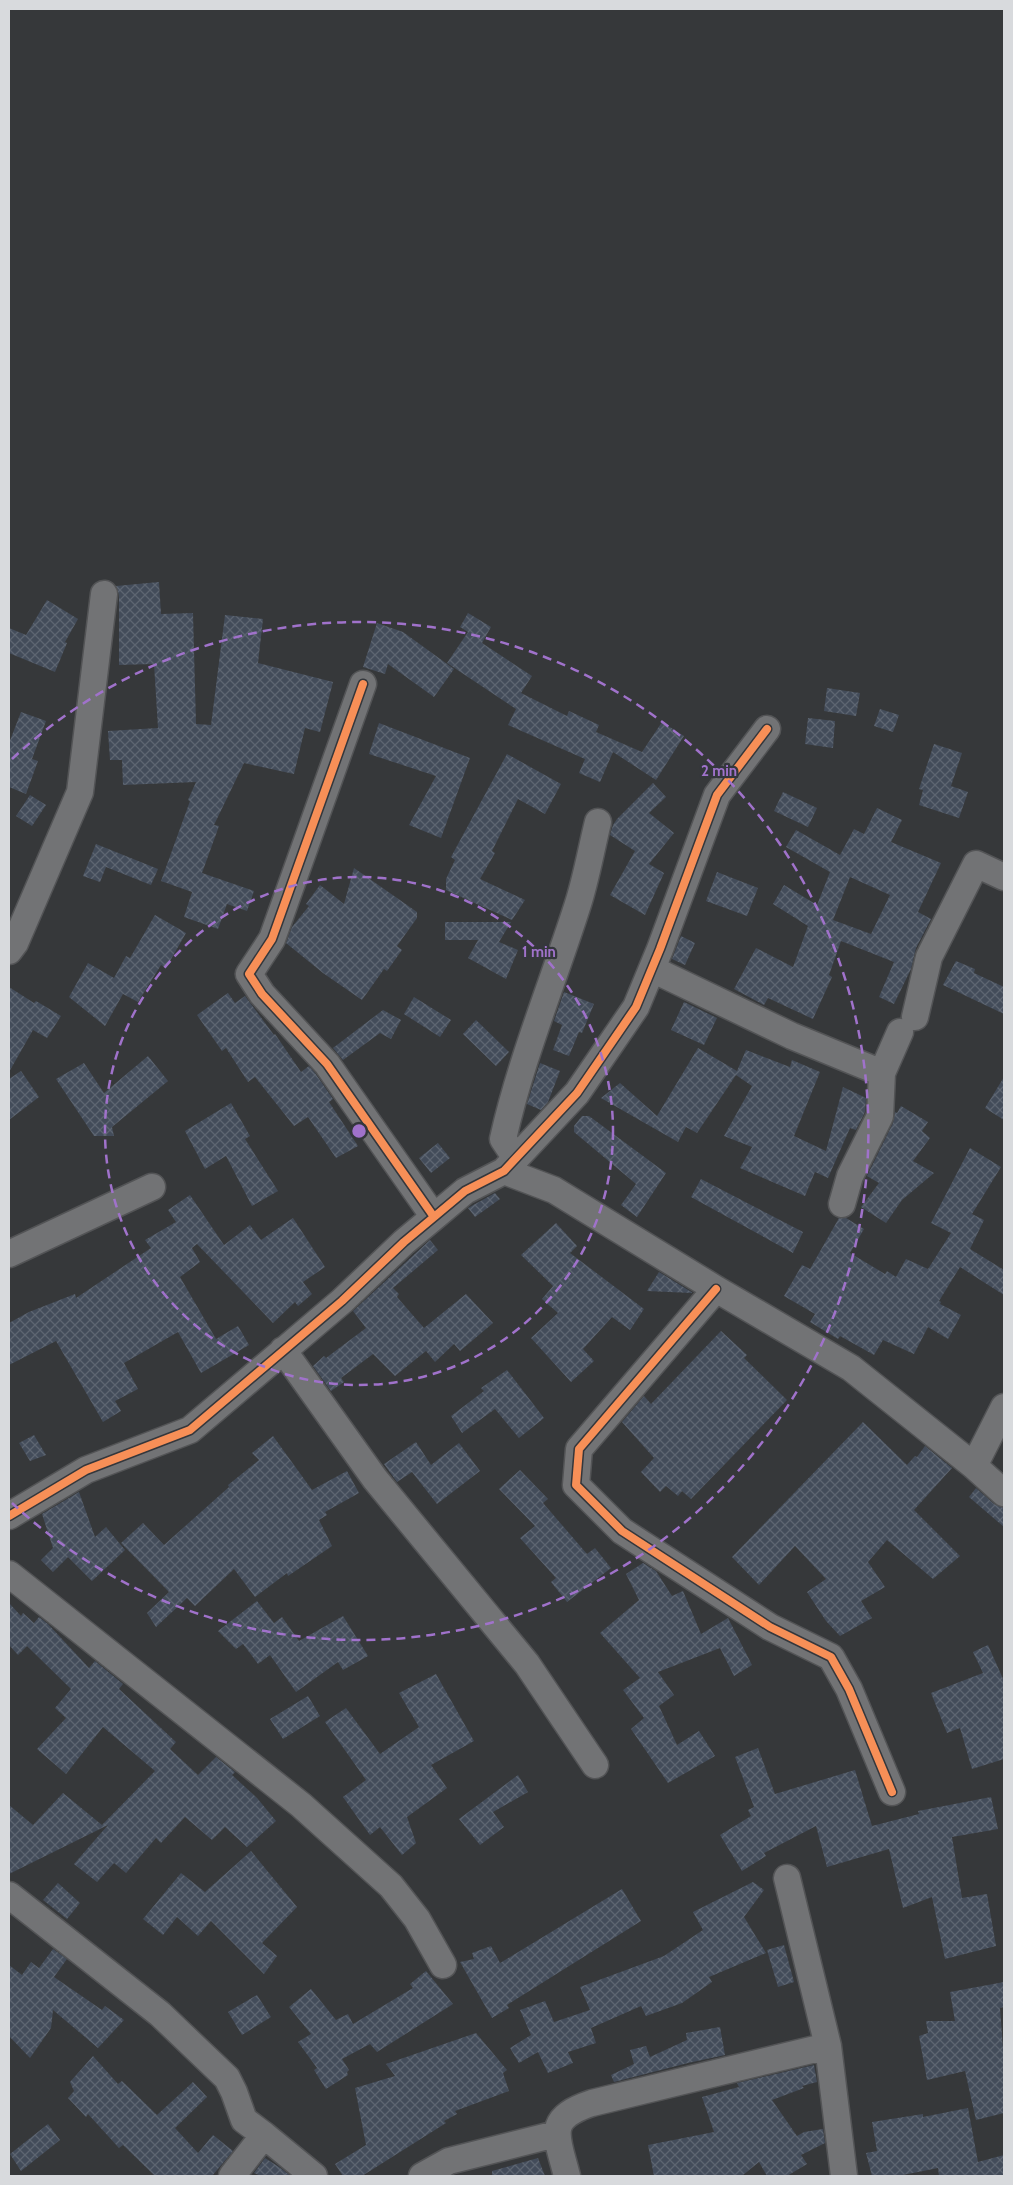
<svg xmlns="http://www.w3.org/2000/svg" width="1013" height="2185" font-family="Cabin,sans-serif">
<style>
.building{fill:url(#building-cross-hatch);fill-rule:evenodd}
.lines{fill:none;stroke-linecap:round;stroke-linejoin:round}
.minor-casing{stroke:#535456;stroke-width:29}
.minor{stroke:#727375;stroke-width:26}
.cycleway-casing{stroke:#34373c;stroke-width:11}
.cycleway{stroke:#f78f57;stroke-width:8}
.ring{fill:none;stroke:#a072cb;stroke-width:2.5;stroke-dasharray:9 6}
.centre{fill:#a072cb;stroke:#34373c;stroke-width:2.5}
.ring-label{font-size:15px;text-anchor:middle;font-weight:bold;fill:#a072cb;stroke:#34373c;stroke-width:4.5;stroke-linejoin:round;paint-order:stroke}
</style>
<defs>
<pattern id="building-cross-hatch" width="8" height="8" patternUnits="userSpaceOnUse" patternTransform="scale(1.25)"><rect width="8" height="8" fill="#434c5a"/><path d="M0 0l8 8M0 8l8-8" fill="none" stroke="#5d6571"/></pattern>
</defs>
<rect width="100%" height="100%" fill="#36383a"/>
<path class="building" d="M 159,582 L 161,614 L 193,613 L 196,724 L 211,725 L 225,615 L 263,619 L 258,663 L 333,682 L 320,732 L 305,728 L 294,774 L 244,763 L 214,825 L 219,826 L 202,873 L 254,891 L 247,911 L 227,904 L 218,929 L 184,917 L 192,892 L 161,881 L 190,801 L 188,800 L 196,782 L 123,785 L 122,760 L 110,760 L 108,731 L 158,728 L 154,664 L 119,665 L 119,595 L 116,586 Z
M 47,600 L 78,619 L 65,642 L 67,643 L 55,672 L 9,653 L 9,628 L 26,635 Z
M 468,613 L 491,627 L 482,643 L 532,676 L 521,693 L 567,716 L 569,711 L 599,725 L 596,732 L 642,752 L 662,722 L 684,736 L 656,780 L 613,752 L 600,782 L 579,773 L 585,759 L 508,725 L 516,709 L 447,663 L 468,632 L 460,627 Z
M 377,623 L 403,632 L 454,669 L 434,697 L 388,664 L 385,674 L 363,667 Z
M 827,688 L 860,693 L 856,716 L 824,711 Z
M 880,709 L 899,715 L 893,732 L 874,726 Z
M 21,712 L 46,721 L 32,759 L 38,761 L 26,794 L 9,787 L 9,743 Z
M 808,718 L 835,721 L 833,748 L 805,744 Z
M 379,723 L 470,758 L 441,838 L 409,825 L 436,776 L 369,754 Z
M 934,744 L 962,753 L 951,786 L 968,792 L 959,818 L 919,805 L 923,790 L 919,789 Z
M 507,754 L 561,784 L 545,814 L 518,799 L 492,851 L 495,853 L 480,879 L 525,900 L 512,920 L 446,890 L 446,879 L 455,860 L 451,857 Z
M 653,783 L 666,797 L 649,813 L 674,833 L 649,864 L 664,873 L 645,915 L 610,895 L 635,851 L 610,835 L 613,825 L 617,819 Z
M 783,792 L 817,808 L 808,827 L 774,811 Z
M 30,795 L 46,805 L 32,826 L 16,816 Z
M 877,808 L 902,820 L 891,842 L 941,863 L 918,912 L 931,919 L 916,948 L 911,969 L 894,1004 L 879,997 L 894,962 L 841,941 L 829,975 L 832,977 L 813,1019 L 768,998 L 764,1005 L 734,989 L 756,948 L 793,967 L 808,926 L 773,904 L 784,885 L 817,905 L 830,872 L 786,847 L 796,830 L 840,855 L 854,829 L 864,834 ZM 850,877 L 890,895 L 871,934 L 833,920 Z
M 96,844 L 158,869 L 151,885 L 106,867 L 100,882 L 83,876 Z
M 354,868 L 417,912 L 417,918 L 397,946 L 402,950 L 387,971 L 384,969 L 362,1000 L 323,973 L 286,943 L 292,927 L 309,906 L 306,904 L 320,885 L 344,904 Z
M 717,872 L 758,888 L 747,916 L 706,901 Z
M 155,915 L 186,933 L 166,968 L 161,965 L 138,1002 L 123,994 L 105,1026 L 69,997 L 88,963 L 114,978 L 126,956 L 130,958 Z
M 445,922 L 511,922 L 499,942 L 518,950 L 506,979 L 468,958 L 478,940 L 445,940 Z
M 681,936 L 695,943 L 685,965 L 672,959 Z
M 956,961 L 975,969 L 974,973 L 1004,987 L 1004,1014 L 943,985 Z
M 9,987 L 34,1003 L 36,1001 L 61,1016 L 47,1038 L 33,1030 L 9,1072 Z
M 564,992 L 594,1004 L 582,1033 L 579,1032 L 569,1056 L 553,1050 L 562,1025 L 554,1021 Z
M 228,993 L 235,1003 L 245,996 L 274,1035 L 275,1034 L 301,1072 L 309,1066 L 315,1073 L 333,1099 L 329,1102 L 358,1146 L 336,1158 L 308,1117 L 294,1126 L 255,1077 L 248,1082 L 226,1048 L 222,1051 L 197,1015 Z
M 414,997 L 451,1020 L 440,1037 L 404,1014 Z
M 684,1002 L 717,1018 L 704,1045 L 671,1030 Z
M 383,1010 L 401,1020 L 391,1039 L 380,1033 L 343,1060 L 333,1048 Z
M 476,1020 L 509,1052 L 496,1066 L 463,1034 Z
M 698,1048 L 737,1071 L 746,1050 L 790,1067 L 792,1060 L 820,1072 L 794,1136 L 826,1151 L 843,1087 L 866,1098 L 865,1112 L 856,1130 L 850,1128 L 828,1178 L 815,1172 L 805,1196 L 740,1168 L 752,1147 L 724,1136 L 752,1086 L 736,1075 L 697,1133 L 686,1127 L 678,1142 L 601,1098 L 620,1083 L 657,1116 Z
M 148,1056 L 168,1081 L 112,1127 L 114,1136 L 94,1136 L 56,1079 L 84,1063 L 104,1093 Z
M 540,1063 L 560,1071 L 548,1102 L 541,1110 L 527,1104 Z
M 21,1071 L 39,1097 L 9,1120 L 9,1079 Z
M 1004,1077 L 1004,1120 L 985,1108 Z
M 231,1103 L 250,1136 L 245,1139 L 278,1191 L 252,1206 L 226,1156 L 205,1169 L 185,1131 Z
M 901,1106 L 928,1122 L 922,1131 L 930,1138 L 913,1161 L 934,1173 L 902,1200 L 886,1223 L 861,1207 L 879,1183 L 867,1176 L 893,1123 L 895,1112 L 897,1113 Z
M 582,1116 L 589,1116 L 666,1173 L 637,1217 L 621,1205 L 636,1184 L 574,1132 L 574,1126 Z
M 438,1143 L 450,1158 L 431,1173 L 419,1158 Z
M 970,1148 L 1001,1167 L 972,1214 L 984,1220 L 970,1249 L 1004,1270 L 1004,1295 L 960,1267 L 939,1301 L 941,1302 L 940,1304 L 961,1315 L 948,1339 L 928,1327 L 914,1354 L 883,1340 L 874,1355 L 840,1336 L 838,1339 L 810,1322 L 815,1314 L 784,1296 L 802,1265 L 810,1269 L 839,1218 L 846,1218 L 864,1229 L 850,1253 L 885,1274 L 887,1271 L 896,1277 L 906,1259 L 928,1269 L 951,1233 L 931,1223 Z
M 701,1179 L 803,1232 L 793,1253 L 691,1197 Z
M 495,1193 L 500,1199 L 475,1217 L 468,1208 Z
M 190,1195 L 224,1245 L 250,1225 L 261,1240 L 293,1218 L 325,1267 L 303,1282 L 312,1294 L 298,1306 L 295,1302 L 273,1323 L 197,1244 L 192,1248 L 200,1262 L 180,1277 L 216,1339 L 238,1326 L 249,1345 L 201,1373 L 178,1332 L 124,1363 L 138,1389 L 115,1401 L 121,1411 L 103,1422 L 56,1341 L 9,1365 L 9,1323 L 29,1312 L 75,1294 L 76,1298 L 151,1248 L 145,1240 L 176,1222 L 168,1210 Z
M 556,1223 L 577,1246 L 570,1253 L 644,1309 L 630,1330 L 612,1317 L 583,1349 L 594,1361 L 571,1382 L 531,1338 L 558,1313 L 542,1299 L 553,1286 L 521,1255 Z
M 430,1240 L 438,1250 L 393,1288 L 399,1294 L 397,1297 L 424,1328 L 466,1294 L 493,1323 L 460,1351 L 454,1344 L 435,1362 L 426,1351 L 395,1376 L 373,1354 L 341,1378 L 344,1382 L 331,1391 L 313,1366 L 324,1356 L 326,1358 L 366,1328 L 353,1311 Z
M 659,1272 L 693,1293 L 647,1291 Z
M 721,1331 L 747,1355 L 744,1358 L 787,1400 L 691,1499 L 682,1491 L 678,1496 L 666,1486 L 660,1492 L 641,1472 L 654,1458 L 622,1422 L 644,1396 L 651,1404 Z
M 507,1370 L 544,1418 L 519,1438 L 495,1409 L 462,1433 L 451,1416 L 484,1391 L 481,1388 Z
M 863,1422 L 907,1465 L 915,1456 L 917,1457 L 925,1446 L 952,1468 L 914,1510 L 960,1556 L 933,1579 L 887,1540 L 868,1562 L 885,1587 L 861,1601 L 872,1618 L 840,1636 L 826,1621 L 807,1592 L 826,1579 L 795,1546 L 759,1585 L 732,1557 Z
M 34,1435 L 46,1455 L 30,1461 L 19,1443 Z
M 273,1436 L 312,1490 L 347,1471 L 359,1493 L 325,1512 L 327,1515 L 319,1520 L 332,1546 L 288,1576 L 287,1573 L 255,1597 L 234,1569 L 195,1606 L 187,1598 L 156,1627 L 147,1613 L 169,1592 L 121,1543 L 143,1523 L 164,1545 L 229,1487 L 228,1485 L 259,1460 L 252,1453 Z
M 416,1442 L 431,1465 L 459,1443 L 480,1471 L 437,1504 L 412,1472 L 397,1482 L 384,1464 Z
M 520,1470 L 548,1499 L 543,1503 L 587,1554 L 595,1548 L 611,1568 L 567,1602 L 551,1582 L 556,1578 L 520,1538 L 535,1526 L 499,1489 Z
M 976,1488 L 994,1504 L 1004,1508 L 1004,1527 L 969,1497 Z
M 79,1492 L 95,1537 L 106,1527 L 125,1550 L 92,1581 L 68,1557 L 53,1572 L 41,1560 L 53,1548 L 42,1514 Z
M 643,1563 L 656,1571 L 672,1596 L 683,1591 L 701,1634 L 728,1618 L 752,1665 L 734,1676 L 720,1648 L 658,1672 L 674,1695 L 659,1706 L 677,1745 L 699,1731 L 715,1756 L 668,1783 L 631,1729 L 644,1718 L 623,1690 L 640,1678 L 600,1633 L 639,1600 L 626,1574 Z
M 257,1601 L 274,1623 L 282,1617 L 299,1641 L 343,1616 L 368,1656 L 343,1670 L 338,1662 L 296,1692 L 270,1655 L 258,1664 L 243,1644 L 236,1649 L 218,1631 Z
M 9,1603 L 21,1616 L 23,1613 L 34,1623 L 39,1617 L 48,1624 L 89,1668 L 95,1661 L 123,1684 L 119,1689 L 176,1742 L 170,1749 L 198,1775 L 216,1757 L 235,1772 L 232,1775 L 257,1798 L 276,1821 L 247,1847 L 225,1827 L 212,1840 L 185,1817 L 161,1843 L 156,1838 L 126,1873 L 114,1863 L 97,1882 L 74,1864 L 108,1825 L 9,1874 L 9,1805 L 33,1825 L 63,1793 L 102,1825 L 155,1771 L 103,1727 L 66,1774 L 37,1749 L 66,1718 L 55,1708 L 71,1689 L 27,1646 L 18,1655 L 9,1645 Z
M 988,1645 L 1004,1681 L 1004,1759 L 972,1769 L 960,1728 L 947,1733 L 931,1693 L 983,1673 L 973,1652 Z
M 436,1674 L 474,1741 L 431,1765 L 447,1788 L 407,1817 L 416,1843 L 402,1855 L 380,1827 L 370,1835 L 343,1797 L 366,1780 L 325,1722 L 346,1708 L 380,1754 L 419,1727 L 399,1693 Z
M 308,1696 L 320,1716 L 283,1739 L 270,1719 Z
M 758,1748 L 775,1794 L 855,1770 L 872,1826 L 919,1814 L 918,1811 L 991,1797 L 998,1829 L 952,1837 L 962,1898 L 987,1894 L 996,1946 L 945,1959 L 932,1897 L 903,1908 L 889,1849 L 827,1867 L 816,1826 L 764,1853 L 766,1856 L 742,1871 L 720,1835 L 751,1816 L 748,1810 L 754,1807 L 735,1757 Z
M 518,1775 L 528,1792 L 493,1812 L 504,1827 L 480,1845 L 459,1819 Z
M 251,1851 L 297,1907 L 262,1943 L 277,1956 L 264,1974 L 211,1921 L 198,1936 L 177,1917 L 163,1935 L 143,1919 L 181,1873 L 205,1892 Z
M 753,1882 L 764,1890 L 744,1917 L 766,1953 L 709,1977 L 712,1982 L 682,2003 L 646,2016 L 641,2006 L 591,2028 L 596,2043 L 568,2052 L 573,2063 L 548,2073 L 538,2052 L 519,2063 L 510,2048 L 531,2035 L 520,2010 L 545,2001 L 554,2022 L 590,2010 L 580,1987 L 664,1956 L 703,1930 L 693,1912 Z
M 58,1883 L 80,1903 L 67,1919 L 43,1900 Z
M 622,1889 L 641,1921 L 507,2005 L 509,2008 L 492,2018 L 460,1962 L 474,1959 L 472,1953 L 491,1946 L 500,1963 Z
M 784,1945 L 794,1982 L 778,1987 L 767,1950 Z
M 53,1949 L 67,1959 L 54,1977 L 102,2010 L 105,2006 L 124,2020 L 98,2048 L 53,2010 L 51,2028 L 30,2058 L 9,2036 L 9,1965 L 22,1975 L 31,1962 L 39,1968 Z
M 426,1971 L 453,2004 L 377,2052 L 370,2044 L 342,2059 L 349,2070 L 347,2072 L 348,2075 L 326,2089 L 314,2070 L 317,2068 L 298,2042 L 311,2034 L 289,2007 L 311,1989 L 336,2020 L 348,2014 L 353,2024 L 413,1988 L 410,1984 Z
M 1004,1982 L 1004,2007 L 1000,2008 L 1004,2062 L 1004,2113 L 976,2120 L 965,2071 L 927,2080 L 919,2036 L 928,2033 L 926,2021 L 955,2021 L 950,1992 Z
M 257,1995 L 271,2017 L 242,2035 L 228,2012 Z
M 720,2027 L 725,2055 L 688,2063 L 614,2082 L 611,2075 L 634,2064 L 630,2050 L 646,2046 L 650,2057 L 687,2040 L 686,2033 Z
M 476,2033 L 507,2070 L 503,2073 L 509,2091 L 455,2111 L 457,2114 L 444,2121 L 446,2123 L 362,2176 L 343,2176 L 335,2164 L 366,2145 L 355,2088 L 395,2076 L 386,2064 Z
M 93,2056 L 118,2084 L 122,2081 L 157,2115 L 193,2082 L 207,2097 L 175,2128 L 198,2153 L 213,2135 L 233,2151 L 212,2176 L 155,2176 L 123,2145 L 119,2148 L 88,2114 L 86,2117 L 68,2098 L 74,2091 L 70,2082 Z
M 814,2065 L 817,2082 L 802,2086 L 804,2088 L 772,2100 L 797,2136 L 804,2132 L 823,2129 L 825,2143 L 801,2155 L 807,2164 L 787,2176 L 767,2176 L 759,2162 L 743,2175 L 737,2176 L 654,2176 L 648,2145 L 714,2132 L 702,2097 L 739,2087 L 737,2083 Z
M 968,2108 L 978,2162 L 1004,2155 L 1004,2176 L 939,2176 L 938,2168 L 898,2176 L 872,2176 L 866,2153 L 877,2151 L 872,2122 L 923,2114 L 923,2117 Z
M 48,2124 L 60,2140 L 21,2171 L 10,2154 Z
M 265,2158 L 279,2167 L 291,2176 L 261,2176 L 254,2173 Z
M 538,2158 L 545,2176 L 492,2176 L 492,2171 Z"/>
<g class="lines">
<defs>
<path id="minor" d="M 363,684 L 272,939 L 249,974 L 262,994 L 327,1064 L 434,1217
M 9,951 L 15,943 L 80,792 L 104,594
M 652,969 L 792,1036 L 882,1073
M 915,1017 L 929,957 L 976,864 L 1004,877
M 515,1157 L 503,1139 C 521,1059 552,985 577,907 C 586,880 591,850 598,822
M 504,1171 L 554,1190 L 716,1289 L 851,1368 L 974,1466 L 1004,1493
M 842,1204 L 850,1176 L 880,1116 L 882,1073 L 900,1032
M 9,1254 L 152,1187
M 716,1289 L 579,1449 L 576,1485 L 622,1531 L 770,1627 L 831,1657 L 849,1689 L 892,1792
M 283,1350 L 375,1479 L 527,1664 L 595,1765
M 974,1466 L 1004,1407
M 9,1516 L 86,1470 L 190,1430 L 342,1301 L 404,1242 L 434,1217 L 465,1191 L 504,1171 L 577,1093 L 636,1007 L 660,949 L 717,795 L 767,729
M 9,1574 L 301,1805 L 391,1886 L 417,1919 L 443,1965
M 787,1878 L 828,2046 L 844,2176
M 9,1895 L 160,2014 L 227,2078 L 234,2092 L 244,2120 L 264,2135 L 232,2176
M 264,2135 L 314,2176
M 422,2176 L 449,2161 L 556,2134
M 567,2176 C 557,2136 544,2119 592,2103 L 828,2046"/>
</defs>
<use href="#minor" class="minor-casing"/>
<use href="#minor" class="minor"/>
<defs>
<path id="cycleway" d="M 363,684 L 272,939 L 249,974 L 262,994 L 327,1064 L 434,1217
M 716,1289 L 579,1449 L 576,1485 L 622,1531 L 770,1627 L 831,1657 L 849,1689 L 892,1792
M 9,1516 L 86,1470 L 190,1430 L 342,1301 L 404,1242 L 434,1217 L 465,1191 L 504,1171 L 577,1093 L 636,1007 L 660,949 L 717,795 L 767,729"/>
</defs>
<use href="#cycleway" class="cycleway-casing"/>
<use href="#cycleway" class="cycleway"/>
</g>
<g class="ring">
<circle cx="359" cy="1131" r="254"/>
<path d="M12 759A509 509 0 1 1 12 1503"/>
</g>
<circle cx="359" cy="1131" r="8" class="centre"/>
<g class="ring-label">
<text x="719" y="776">2 min</text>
<text x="539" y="957">1 min</text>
</g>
<rect width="1013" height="2185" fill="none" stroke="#d8dadd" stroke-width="20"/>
</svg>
